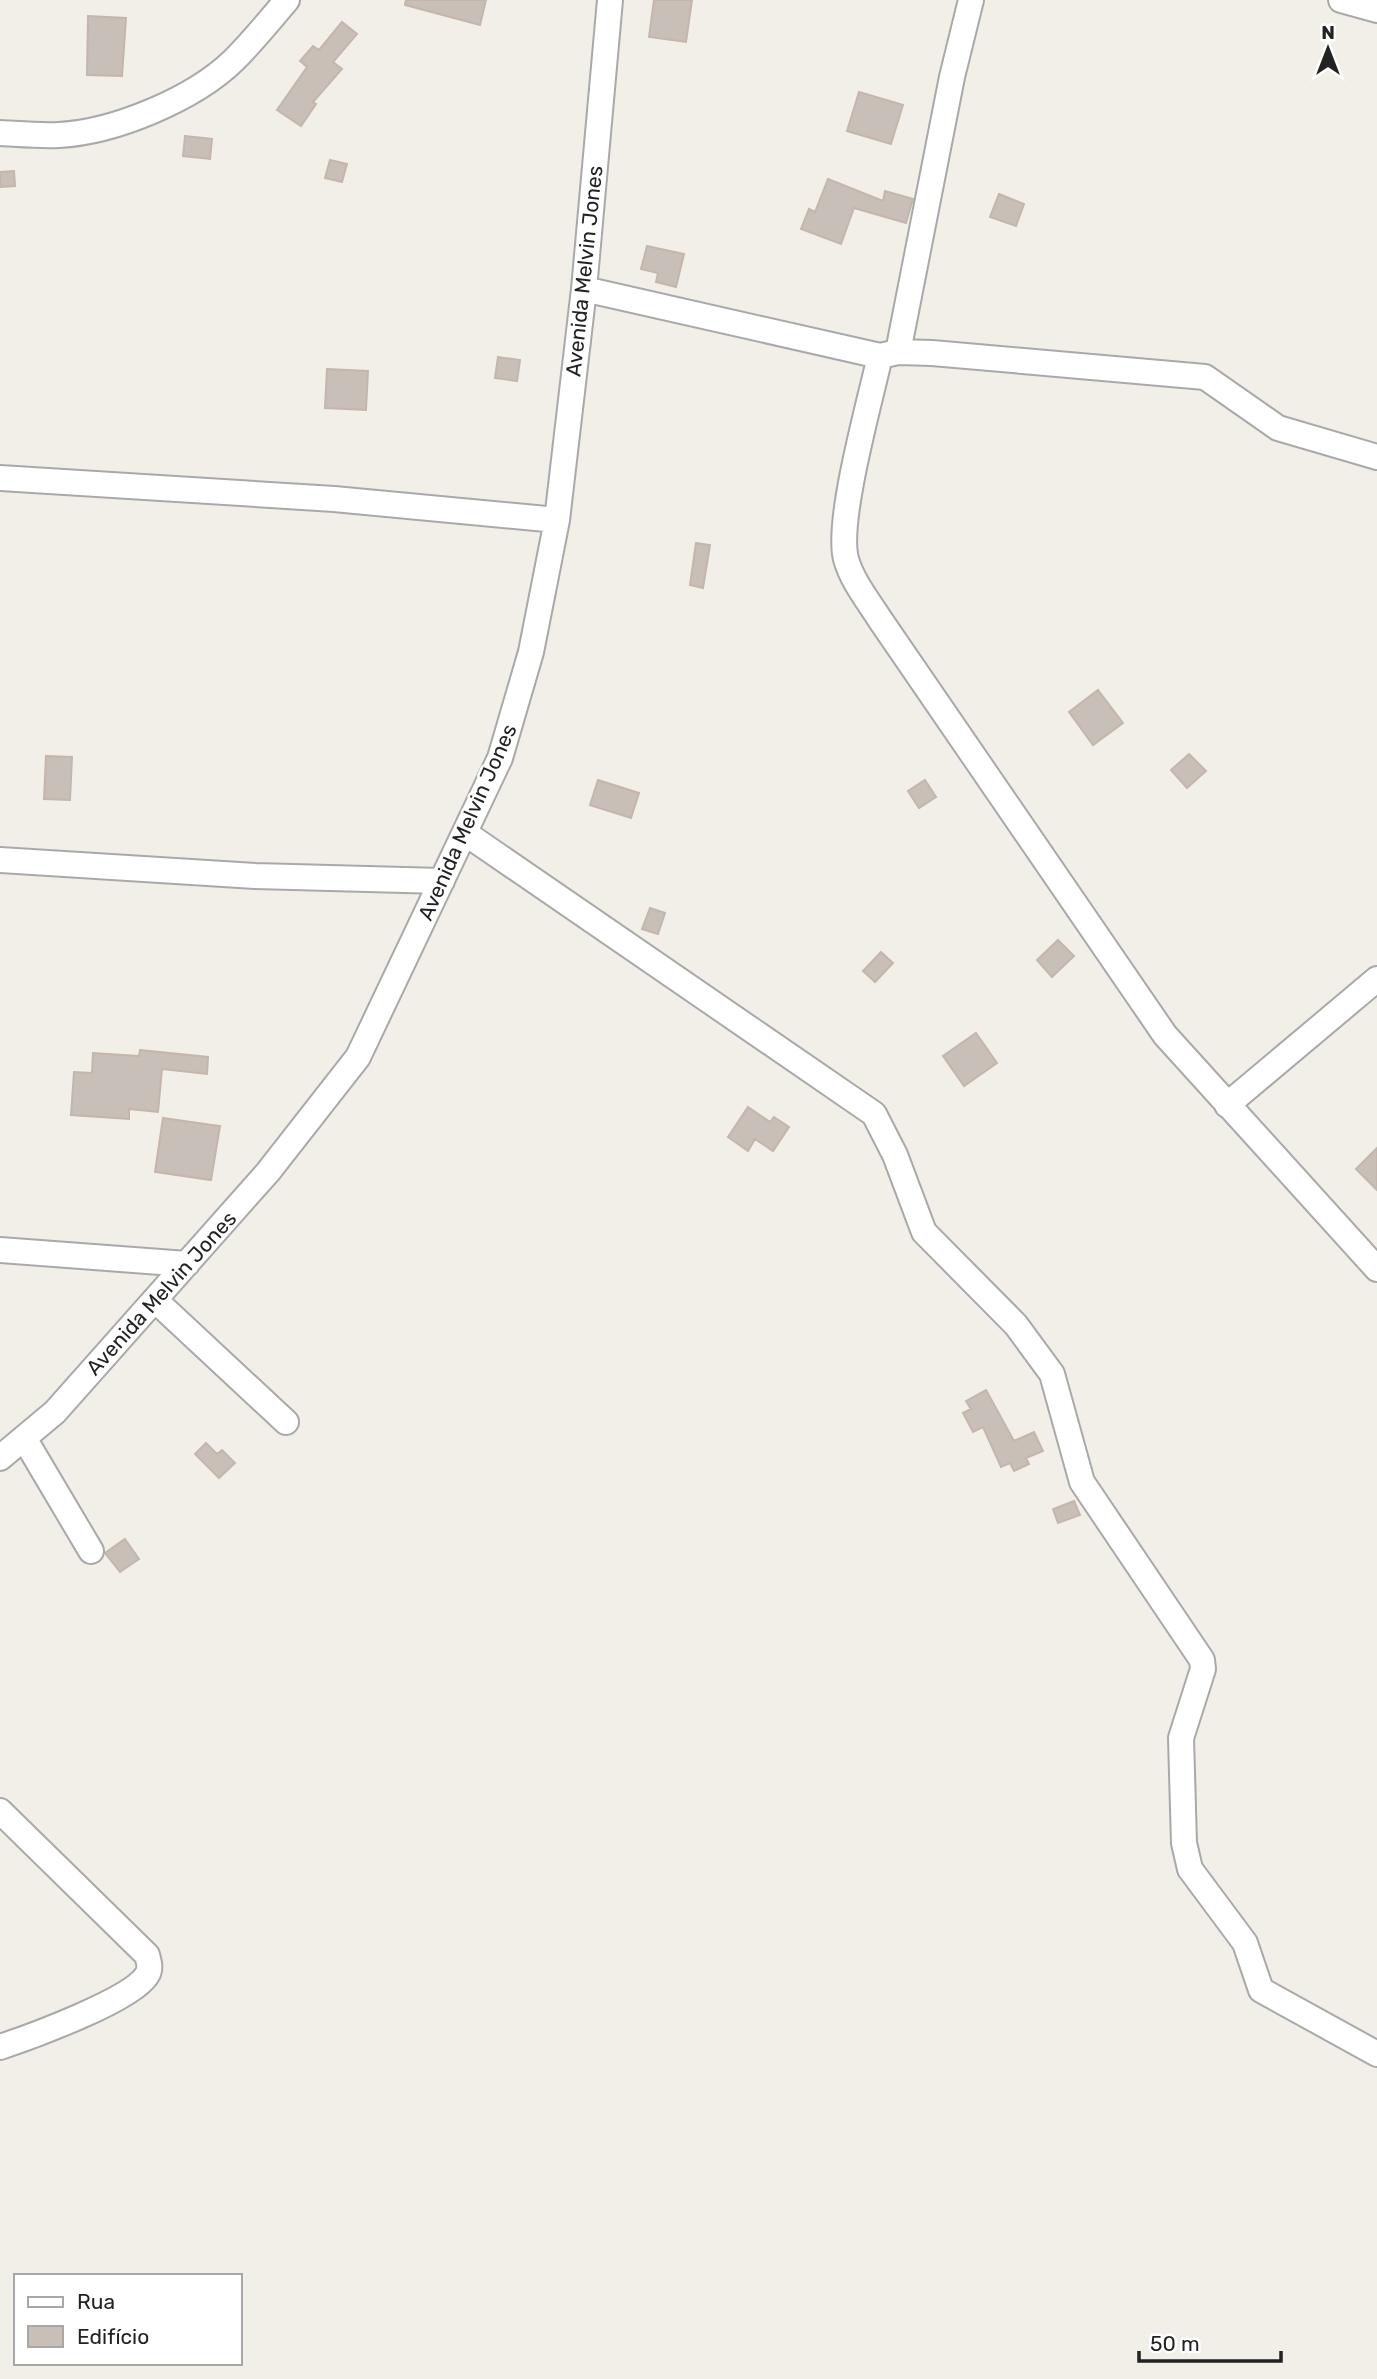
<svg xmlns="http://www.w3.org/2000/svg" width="1377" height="2379" font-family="Rubik,sans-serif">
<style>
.building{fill:#c7bfb8;stroke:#c4b6ab;stroke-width:2}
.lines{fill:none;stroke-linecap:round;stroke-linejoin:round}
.minor-casing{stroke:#a9a9a9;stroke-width:28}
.minor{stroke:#fff;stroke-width:24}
.labels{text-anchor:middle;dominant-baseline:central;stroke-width:5;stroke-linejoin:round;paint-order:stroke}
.street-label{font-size:21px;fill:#222;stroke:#fff}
</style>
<rect width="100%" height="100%" fill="#f2efe9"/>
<path class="building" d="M 406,0 L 486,0 L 480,25 L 405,5 Z
M 654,0 L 692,0 L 686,42 L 649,37 Z
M 88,16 L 126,18 L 122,76 L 87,75 Z
M 342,22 L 357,34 L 333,62 L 342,69 L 313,102 L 316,104 L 301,126 L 277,110 L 307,67 L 300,61 L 313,46 L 319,50 Z
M 859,92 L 903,105 L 891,144 L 847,131 Z
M 185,136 L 212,139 L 210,159 L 183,156 Z
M 330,160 L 347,164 L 342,182 L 325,178 Z
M 14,171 L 15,186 L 0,187 L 0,172 Z
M 828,179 L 883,201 L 885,191 L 913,199 L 906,223 L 854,208 L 841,244 L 801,229 L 809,209 L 815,212 Z
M 999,194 L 1024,204 L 1016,226 L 990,217 Z
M 647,246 L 684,254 L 676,287 L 656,282 L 658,273 L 641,269 Z
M 498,357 L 520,360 L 517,381 L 495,378 Z
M 327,369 L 368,371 L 366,410 L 325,408 Z
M 696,543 L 710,545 L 703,588 L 690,585 Z
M 1098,690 L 1123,723 L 1093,745 L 1069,712 Z
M 1189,754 L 1206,771 L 1187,788 L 1171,770 Z
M 46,756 L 72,757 L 70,800 L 44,799 Z
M 598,780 L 639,793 L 631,818 L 590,805 Z
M 925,780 L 936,797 L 919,808 L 908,791 Z
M 650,908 L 665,913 L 658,934 L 642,929 Z
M 1058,940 L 1074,956 L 1052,977 L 1037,960 Z
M 881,952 L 893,963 L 875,982 L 863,971 Z
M 976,1033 L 997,1063 L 964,1086 L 943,1056 Z
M 140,1050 L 208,1057 L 207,1074 L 162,1069 L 158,1112 L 129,1109 L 129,1119 L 71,1115 L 74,1072 L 92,1073 L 93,1053 L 139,1056 Z
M 748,1107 L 770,1122 L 774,1117 L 789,1127 L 773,1151 L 755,1139 L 748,1151 L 728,1137 Z
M 163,1118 L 220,1126 L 211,1180 L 155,1172 Z
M 1377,1148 L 1377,1190 L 1356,1169 Z
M 986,1390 L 1014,1441 L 1034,1432 L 1043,1451 L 1026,1458 L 1029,1464 L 1014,1471 L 1010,1463 L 1001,1467 L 983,1427 L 973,1432 L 963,1413 L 971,1409 L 966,1401 Z
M 206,1443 L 217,1454 L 222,1450 L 235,1463 L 219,1478 L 195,1454 Z
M 1074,1501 L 1080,1515 L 1058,1523 L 1053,1509 Z
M 125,1539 L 139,1559 L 120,1572 L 105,1553 Z"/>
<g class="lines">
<defs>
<path id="minor" d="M 1341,0 L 1377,10
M 0,133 C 19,134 40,136 59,135 C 115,132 194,99 234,60 C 253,41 270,20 287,0
M 584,289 L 880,356 L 898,352 L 932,353 L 1205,377 L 1278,428 L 1377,457
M 898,352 L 952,77 L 971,0
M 880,356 C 870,401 836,521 846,559 C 852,581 869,602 881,621 L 1165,1035 L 1377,1269
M 0,478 L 334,499 L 557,520
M 465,833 L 874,1114 L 895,1155 L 924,1232 L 1016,1325 L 1052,1374 L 1082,1482 L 1202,1660 L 1203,1669 L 1181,1738 L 1184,1843 L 1190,1869 L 1245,1943 L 1261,1990 L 1377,2054
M 0,860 L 255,876 L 442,881
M 1227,1105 L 1377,979
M 0,1250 L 187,1264
M 155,1300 L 286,1422
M 24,1438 L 91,1551
M 0,1458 L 55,1412 L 268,1172 L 358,1057 L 500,758 L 531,652 L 557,520 L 584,289 L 610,0
M 0,1811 L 147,1955 C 149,1962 151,1969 147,1975 C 132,2000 30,2037 0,2047"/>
</defs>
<use href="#minor" class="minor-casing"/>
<use href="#minor" class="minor"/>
</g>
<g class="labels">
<g class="street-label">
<text transform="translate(584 271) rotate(-84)">Avenida Melvin Jones</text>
<text transform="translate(467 822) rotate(-66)">Avenida Melvin Jones</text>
<text transform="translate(161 1293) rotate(-48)">Avenida Melvin Jones</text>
</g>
</g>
<rect x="14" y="2274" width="228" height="91" fill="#ffffff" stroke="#a7a7a7" stroke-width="2"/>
<rect x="28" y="2297" width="35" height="10" fill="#ffffff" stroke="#a7a7a7" stroke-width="2"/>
<text x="77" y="2309" font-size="21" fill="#222222">Rua</text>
<rect x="28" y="2326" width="35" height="21" fill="#c7bfb8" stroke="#a7a7a7" stroke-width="2"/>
<text x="77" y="2344" font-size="21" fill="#222222">Edifício</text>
<g transform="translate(1328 49)" stroke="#ffffff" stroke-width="5" paint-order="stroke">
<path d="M0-5L12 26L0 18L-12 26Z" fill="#222222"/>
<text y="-10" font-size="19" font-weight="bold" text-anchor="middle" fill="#222222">N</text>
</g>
<path d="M1139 2351v10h142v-10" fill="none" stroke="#222222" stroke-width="3.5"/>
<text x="1150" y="2351" font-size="21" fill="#222222" stroke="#ffffff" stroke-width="5" paint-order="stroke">50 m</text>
</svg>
